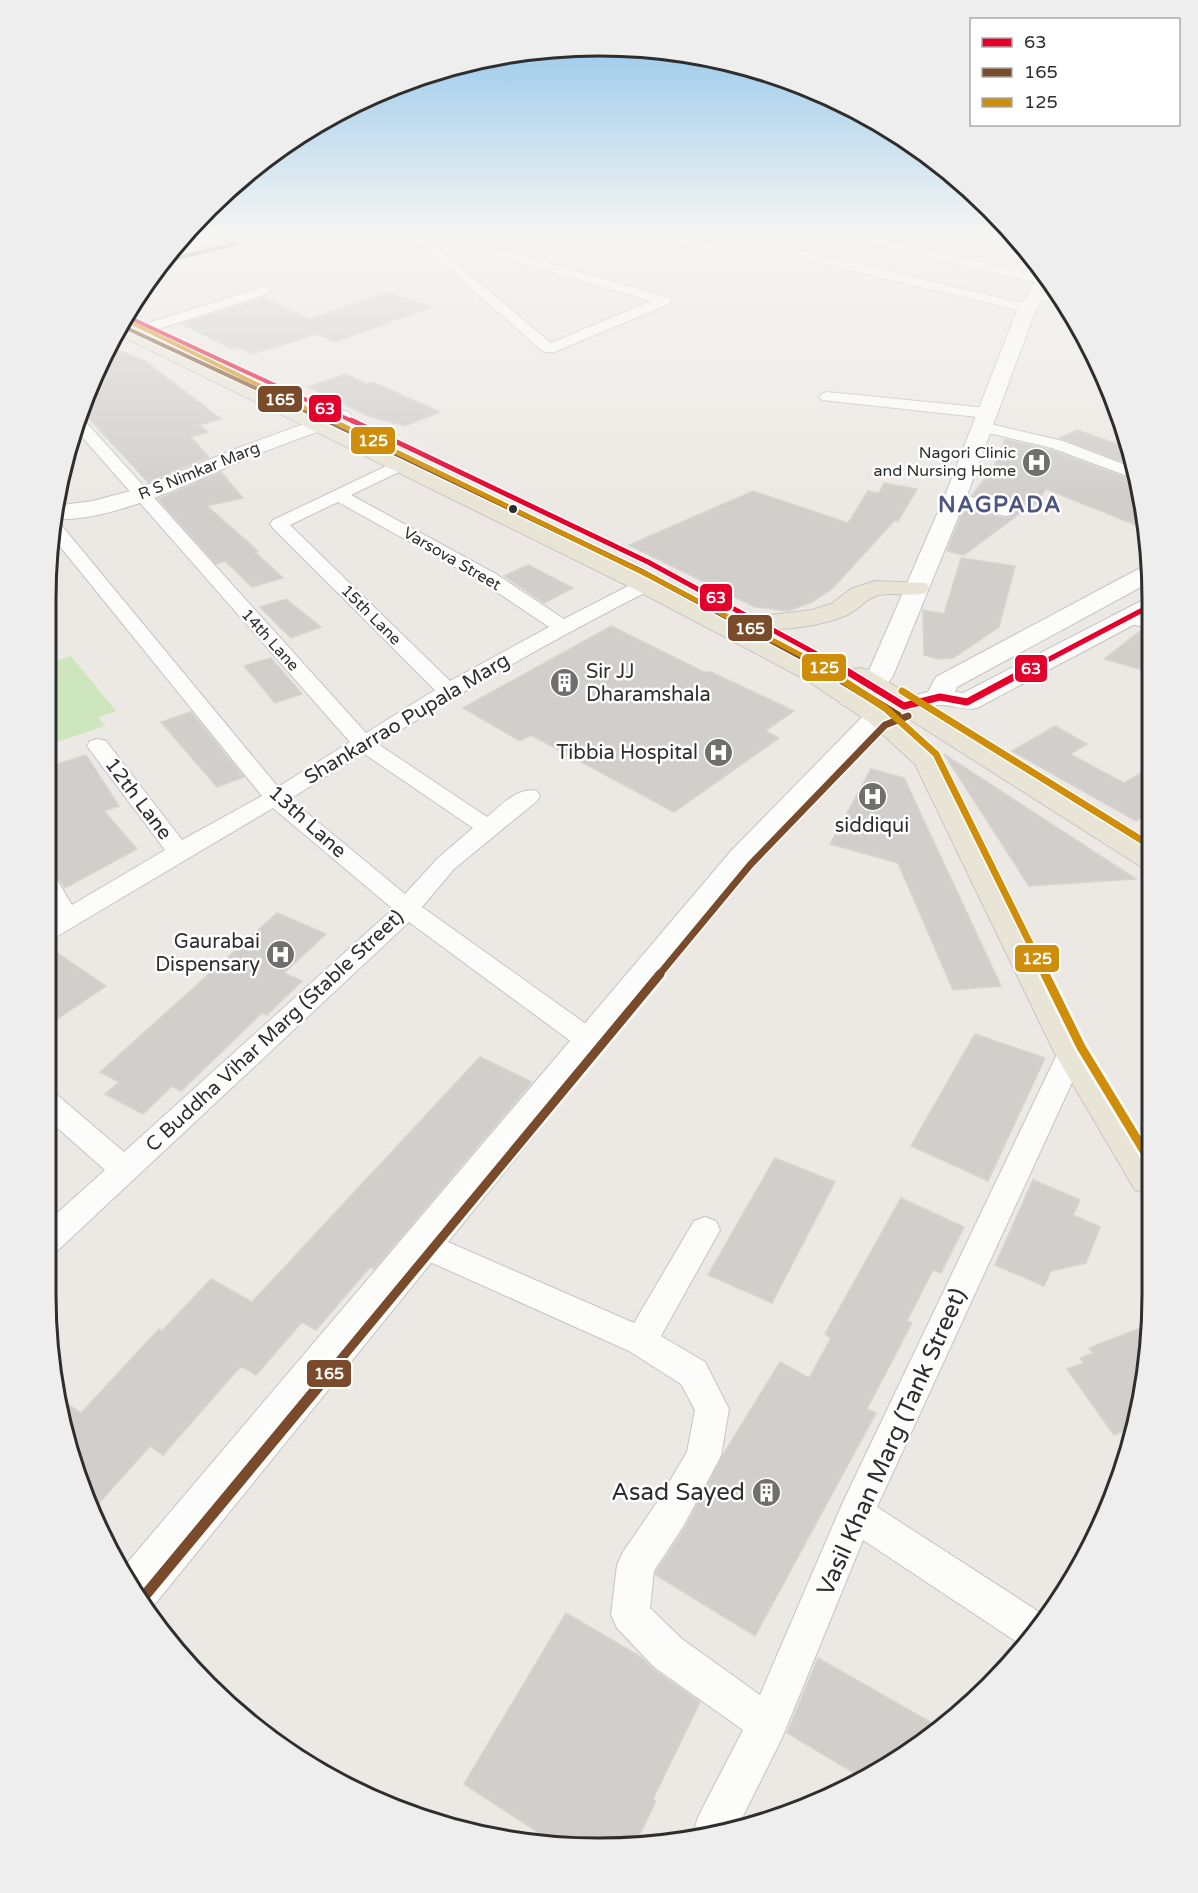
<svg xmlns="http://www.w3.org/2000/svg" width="1198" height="1893" font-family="'Varela Round',sans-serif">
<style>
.green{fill:#cee6be}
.building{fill:#d1cecb;stroke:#d7d4d0;stroke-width:1.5}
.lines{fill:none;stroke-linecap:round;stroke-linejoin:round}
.minor-casing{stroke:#c5c4c5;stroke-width:2}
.tertiary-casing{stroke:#c5c4c5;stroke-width:2}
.secondary-casing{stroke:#c5c4c5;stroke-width:2}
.primary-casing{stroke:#c6c5c4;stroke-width:2}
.minor{fill:#fcfcfb;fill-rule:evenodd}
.tertiary{fill:#fcfcfb;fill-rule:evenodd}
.secondary{fill:#fcfcfb;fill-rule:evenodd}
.primary{fill:#e8e4d6;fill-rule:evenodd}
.bus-1-far2-casing{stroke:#fff;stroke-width:6}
.bus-1-far1-casing{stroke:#fff;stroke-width:8}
.bus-1-casing{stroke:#fff;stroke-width:10}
.bus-2-far4-casing{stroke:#fff;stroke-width:6}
.bus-2-far3-casing{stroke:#fff;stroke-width:8}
.bus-2-far2-casing{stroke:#fff;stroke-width:10}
.bus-2-far1-casing{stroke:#fff;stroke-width:14}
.bus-2-casing{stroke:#fff;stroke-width:16}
.bus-3-far3-casing{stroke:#fff;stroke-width:6}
.bus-3-far2-casing{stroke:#fff;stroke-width:8}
.bus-3-far1-casing{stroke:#fff;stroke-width:10}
.bus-3-casing{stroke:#fff;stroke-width:14}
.bus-1-far2{stroke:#e4002b;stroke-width:4}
.bus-1-far1{stroke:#e4002b;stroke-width:5}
.bus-1{stroke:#e4002b;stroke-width:7}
.bus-2-far4{stroke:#7a4b2a;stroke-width:4}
.bus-2-far3{stroke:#7a4b2a;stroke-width:5}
.bus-2-far2{stroke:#7a4b2a;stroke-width:7}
.bus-2-far1{stroke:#7a4b2a;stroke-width:9}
.bus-2{stroke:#7a4b2a;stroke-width:11}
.bus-3-far3{stroke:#cf8e09;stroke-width:4}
.bus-3-far2{stroke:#cf8e09;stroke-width:5}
.bus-3-far1{stroke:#cf8e09;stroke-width:7}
.bus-3{stroke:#cf8e09;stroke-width:9}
.bus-dot{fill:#2e2e2e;stroke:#fff;stroke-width:2}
.labels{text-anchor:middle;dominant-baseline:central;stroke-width:5;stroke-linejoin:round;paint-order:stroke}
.far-poi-label{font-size:16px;fill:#2e2e2e;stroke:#fff;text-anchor:end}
.far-street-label{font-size:16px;fill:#2e2e2e;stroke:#fff}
.poi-label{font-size:20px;fill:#2e2e2e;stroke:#fff;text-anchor:end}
.street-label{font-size:20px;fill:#2e2e2e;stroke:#fff}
.far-district-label{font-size:22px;font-weight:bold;letter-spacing:1.5px;fill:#4d5680;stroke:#fff}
.near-street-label{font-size:24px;fill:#2e2e2e;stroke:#fff}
.near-poi-label{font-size:24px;fill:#2e2e2e;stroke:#fff;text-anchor:end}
.rim{fill:none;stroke:#2e2e2e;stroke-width:3}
.line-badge{stroke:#fff;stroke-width:2}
.badge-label{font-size:16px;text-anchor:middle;font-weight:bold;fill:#fff}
</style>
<rect width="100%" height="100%" fill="#ece8e4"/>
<path class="green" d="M 71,656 L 116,711 L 98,717 L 105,726 L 48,745 L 49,663 Z"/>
<path class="building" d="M 389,292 L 432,307 L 335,342 L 317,334 L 252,354 L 238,347 L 232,349 L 181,324 L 264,298 L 310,319 Z
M 111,347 L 145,361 L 221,419 L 199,425 L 208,432 L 191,437 L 209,457 L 148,482 L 81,410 L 87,387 Z
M 345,374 L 367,384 L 373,382 L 440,412 L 405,426 L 368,416 L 308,387 Z
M 1077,430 L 1132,449 L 1136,467 L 1060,438 Z
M 1005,439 L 1051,450 L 1138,482 L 1146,529 L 1046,489 L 1029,513 L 1023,511 L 964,555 L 947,551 L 964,508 L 1004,518 L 1011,517 L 1016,512 L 1012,505 L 972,495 L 993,468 Z
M 221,472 L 243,498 L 207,506 L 258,551 L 255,552 L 283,578 L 252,587 L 225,561 L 216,564 L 158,499 Z
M 884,483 L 917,489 L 898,521 L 894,521 L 832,589 L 812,602 L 788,611 L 755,607 L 629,545 L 753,491 L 848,523 L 868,491 L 879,493 Z
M 961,558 L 1015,566 L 999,627 L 953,658 L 937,659 L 924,655 L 923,610 L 944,614 Z
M 528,565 L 573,588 L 544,603 L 504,576 Z
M 286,599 L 321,627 L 291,638 L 260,607 Z
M 611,626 L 706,673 L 709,671 L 794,711 L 765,731 L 779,738 L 674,812 L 531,735 L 520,741 L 463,708 Z
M 1143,629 L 1151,631 L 1151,672 L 1104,659 Z
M 271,658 L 302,694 L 275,703 L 244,666 Z
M 191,712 L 244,777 L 217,787 L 161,722 Z
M 1055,726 L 1087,744 L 1070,754 L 1124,783 L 1151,767 L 1151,812 L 1136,821 L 1012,751 Z
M 944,754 L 1136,879 L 1029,886 Z
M 86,755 L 119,806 L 104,811 L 137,849 L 65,888 L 59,879 L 48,876 L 48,767 Z
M 871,769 L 904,778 L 1001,986 L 953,990 L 898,863 L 830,844 Z
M 277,913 L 326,934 L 284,973 L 302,981 L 267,1015 L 262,1013 L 181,1091 L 172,1086 L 143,1114 L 105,1094 L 119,1082 L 100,1072 Z
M 47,946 L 106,986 L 47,1026 Z
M 975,1034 L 1045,1058 L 988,1181 L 911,1146 Z
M 480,1057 L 532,1082 L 374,1269 L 370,1267 L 316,1330 L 302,1322 L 256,1375 L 241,1366 L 163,1455 L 150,1446 L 93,1510 L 74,1472 L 63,1401 L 81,1413 L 159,1329 L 162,1331 L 211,1279 L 252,1302 Z
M 775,1158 L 835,1182 L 772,1303 L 708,1275 Z
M 1033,1180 L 1080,1200 L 1073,1215 L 1100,1227 L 1086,1263 L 1051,1271 L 1044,1286 L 995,1265 Z
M 901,1198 L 964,1227 L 941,1273 L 933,1270 L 907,1321 L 912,1323 L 867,1409 L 876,1413 L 755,1636 L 656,1575 L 656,1572 L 686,1526 L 724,1453 L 780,1362 L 809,1378 L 831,1338 L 825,1334 Z
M 1148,1325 L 1148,1366 L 1132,1428 L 1114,1435 L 1067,1369 L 1084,1363 L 1080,1358 L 1093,1353 L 1089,1348 Z
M 566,1613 L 641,1657 L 653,1669 L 700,1702 L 653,1799 L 656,1801 L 637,1840 L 559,1846 L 464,1784 Z
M 818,1658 L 937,1726 L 906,1755 L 859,1776 L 787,1733 Z"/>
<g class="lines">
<defs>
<path id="minor" d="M 407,233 L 420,233 L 551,343 L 651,301 L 493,255 L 491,252 L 493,249 L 501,249 L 669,298 L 671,301 L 669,304 L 554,352 L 544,352 Z
M 650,233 L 670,233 L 725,247 L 727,250 L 721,254 L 652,236 Z
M 850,233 L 856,233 L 1043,276 L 1048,282 L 1043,284 L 854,240 L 848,236 Z
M 1004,233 L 1015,233 L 1018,237 L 1006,236 Z
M 798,250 L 1027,304 L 1034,308 L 1027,312 L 794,257 L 792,254 L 794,251 Z
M 263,287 L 268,288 L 270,291 L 268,294 L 155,330 L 145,330 L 143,327 L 145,324 Z
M 1037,291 L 1057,296 L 1063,304 L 1032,298 L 1030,295 Z
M 827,392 L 987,408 L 995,413 L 987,418 L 822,400 L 819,397 L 822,394 Z
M 79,418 L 84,420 L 366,733 L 435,690 L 273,528 L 270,524 L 273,520 L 399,460 L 407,465 L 405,469 L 351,495 L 496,574 L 564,619 L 638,581 L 652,581 L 654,585 L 652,589 C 558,637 467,688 378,744 L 487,817 C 501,806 518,786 537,791 L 540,796 L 537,801 L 454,869 L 422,907 L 600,1034 L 604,1041 L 600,1048 L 590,1051 L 580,1048 L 409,922 L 56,1252 L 45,1256 L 45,1224 L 105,1170 L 46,1118 L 46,1091 L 56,1094 L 124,1152 L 393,909 L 273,808 L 56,937 L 47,939 L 47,920 L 54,916 L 47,905 L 48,878 L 57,880 L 72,905 L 165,850 L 87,746 L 90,741 L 98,739 L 106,741 L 182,840 L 262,796 L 50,534 L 52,519 L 57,520 L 278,787 L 350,742 L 76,430 ZM 338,502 L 482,582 L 549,627 L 450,681 L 290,525 ZM 363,753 L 473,828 L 438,858 L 405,894 L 290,799 Z
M 982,422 L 1063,441 L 1136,469 L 1138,480 L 1052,448 L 976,430 L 974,427 Z
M 955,493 L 1011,507 L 1014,511 L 1011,515 L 1005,516 L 949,502 L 946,498 L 949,494 Z
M 1131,612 L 1152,617 L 1151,629 L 1124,622 L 1121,618 L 1124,614 Z
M 1072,1042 L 1082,1045 L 1086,1052 L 877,1507 L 1047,1617 L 1038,1632 L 1023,1646 L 863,1540 L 782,1738 L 736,1830 L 693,1834 L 698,1817 L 743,1730 L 654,1667 L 617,1628 L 611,1615 L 617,1565 L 623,1552 L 658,1501 L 687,1452 L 695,1410 L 681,1384 L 629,1351 L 410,1253 L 405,1244 L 410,1235 L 421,1231 L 432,1235 L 634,1323 L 694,1221 L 705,1217 L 716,1221 L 720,1230 L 661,1336 L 705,1362 L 729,1409 L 721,1456 L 684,1525 L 654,1571 L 650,1608 L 682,1639 L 760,1695 L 843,1502 L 1058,1052 L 1062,1045 Z"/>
<path id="tertiary" d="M 216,233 L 242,233 L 240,236 L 168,253 L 178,242 Z
M 1038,273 L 1042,273 L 1050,285 L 1046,295 L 1036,309 L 966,498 L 893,676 C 882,693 864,710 842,705 L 838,699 L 868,673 L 944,498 L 1018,308 L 1029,294 Z"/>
<path id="secondary" d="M 342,410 L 349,412 L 352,416 L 349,420 C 318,432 286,443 255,455 C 198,479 113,523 52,519 L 55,506 L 93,501 L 134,490 L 243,446 Z
M 1152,564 L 1152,581 L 957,687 L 955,692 L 963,693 L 1143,600 L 1152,598 L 1152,615 L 977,708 C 963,711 952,704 939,705 C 922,707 904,715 889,722 L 753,865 L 151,1609 L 147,1611 L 139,1602 L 122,1569 L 731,851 L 869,710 L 894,700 L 928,692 L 936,677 L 1144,566 Z"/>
<path id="primary" d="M 123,324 L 654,580 L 826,669 L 889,710 L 941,760 L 1087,1047 L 1149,1147 L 1149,1194 L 1135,1190 L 1054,1052 L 915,764 L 869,722 L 808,681 L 636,590 L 118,334 Z
M 875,581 L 926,583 L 929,588 L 926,593 C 910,597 894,592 879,595 C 866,598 858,610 847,615 C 824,625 778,633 754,627 L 750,622 L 754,617 L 812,610 L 831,604 L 851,589 Z
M 860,668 L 869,670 L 1151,845 L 1150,869 L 1140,866 L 851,682 L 847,676 L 851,670 Z"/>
</defs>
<use href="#minor" class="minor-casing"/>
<use href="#tertiary" class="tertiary-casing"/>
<use href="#secondary" class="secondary-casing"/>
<use href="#primary" class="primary-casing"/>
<use href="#minor" class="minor"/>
<use href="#tertiary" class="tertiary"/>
<use href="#secondary" class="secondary"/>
<use href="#primary" class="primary"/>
<defs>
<path id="bus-1-far2" d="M 128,317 L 354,422"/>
<path id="bus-1-far1" d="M 351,420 L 648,562 L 835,664
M 1040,664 L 1152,605"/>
<path id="bus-1" d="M 832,662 L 904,706
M 904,706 L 940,697 L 967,702 L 1042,662"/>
<path id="bus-2-far4" d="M 174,259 L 237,243
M 124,327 L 329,422"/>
<path id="bus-2-far3" d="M 326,420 L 641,571 L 814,664"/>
<path id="bus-2-far2" d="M 811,662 L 898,715
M 658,976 L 750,865 L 885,725 L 908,716"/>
<path id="bus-2-far1" d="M 326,1377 L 660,974"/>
<path id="bus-2" d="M 142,1599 L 327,1376"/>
<path id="bus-3-far3" d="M 126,320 L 334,422"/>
<path id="bus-3-far2" d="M 331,420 L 650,576 L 818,664"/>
<path id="bus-3-far1" d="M 815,662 L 885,708 L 936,754 L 1046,976
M 902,691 L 1151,846"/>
<path id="bus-3" d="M 1045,974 L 1081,1047 L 1149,1159"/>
</defs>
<use href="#bus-1-far2" class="bus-1-far2-casing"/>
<use href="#bus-1-far1" class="bus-1-far1-casing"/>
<use href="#bus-1" class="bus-1-casing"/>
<use href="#bus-2-far4" class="bus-2-far4-casing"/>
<use href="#bus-2-far3" class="bus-2-far3-casing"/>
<use href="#bus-2-far2" class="bus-2-far2-casing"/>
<use href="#bus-2-far1" class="bus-2-far1-casing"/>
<use href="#bus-2" class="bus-2-casing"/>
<use href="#bus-3-far3" class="bus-3-far3-casing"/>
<use href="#bus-3-far2" class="bus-3-far2-casing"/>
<use href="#bus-3-far1" class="bus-3-far1-casing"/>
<use href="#bus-3" class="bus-3-casing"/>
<use href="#bus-1-far2" class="bus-1-far2"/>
<use href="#bus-1-far1" class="bus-1-far1"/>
<use href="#bus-1" class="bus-1"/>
<use href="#bus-2-far4" class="bus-2-far4"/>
<use href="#bus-2-far3" class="bus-2-far3"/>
<use href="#bus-2-far2" class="bus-2-far2"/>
<use href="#bus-2-far1" class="bus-2-far1"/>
<use href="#bus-2" class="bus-2"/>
<use href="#bus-3-far3" class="bus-3-far3"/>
<use href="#bus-3-far2" class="bus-3-far2"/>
<use href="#bus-3-far1" class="bus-3-far1"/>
<use href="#bus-3" class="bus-3"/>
</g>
<linearGradient id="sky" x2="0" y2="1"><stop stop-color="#88c2ea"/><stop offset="0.47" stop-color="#f6f5f3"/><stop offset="1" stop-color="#f6f5f3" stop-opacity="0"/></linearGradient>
<rect width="1198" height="498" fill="url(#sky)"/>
<defs>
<symbol id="hospital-disc" viewBox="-11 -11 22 22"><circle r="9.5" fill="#706f6e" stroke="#fff"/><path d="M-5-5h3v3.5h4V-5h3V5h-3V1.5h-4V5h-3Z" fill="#fff"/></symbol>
<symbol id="building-disc" viewBox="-11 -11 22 22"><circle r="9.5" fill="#706f6e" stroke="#fff"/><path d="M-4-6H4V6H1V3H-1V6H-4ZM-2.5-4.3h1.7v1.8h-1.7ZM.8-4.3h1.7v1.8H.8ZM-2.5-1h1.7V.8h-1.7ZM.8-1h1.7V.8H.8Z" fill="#fff"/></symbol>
</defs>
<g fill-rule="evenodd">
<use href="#hospital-disc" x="1020" y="446" width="33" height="33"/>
<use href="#building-disc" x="548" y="666" width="33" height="33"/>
<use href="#hospital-disc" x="702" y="736" width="33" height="33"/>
<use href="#hospital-disc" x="856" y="780" width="33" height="33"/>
<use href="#hospital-disc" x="264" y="938" width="33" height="33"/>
<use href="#building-disc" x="750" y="1476" width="33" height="33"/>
</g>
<circle class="bus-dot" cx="513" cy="509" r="5"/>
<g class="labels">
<g class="far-poi-label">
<text x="1016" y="453">Nagori Clinic<tspan x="1016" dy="18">and Nursing Home</tspan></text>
</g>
<g class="far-street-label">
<text transform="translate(199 471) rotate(-22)">R S Nimkar Marg</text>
<text transform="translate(452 559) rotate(30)">Varsova Street</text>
<text transform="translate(371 615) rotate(45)">15th Lane</text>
<text transform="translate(270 640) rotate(48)">14th Lane</text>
</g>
<g class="poi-label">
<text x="586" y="672" text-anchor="start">Sir JJ<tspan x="586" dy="23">Dharamshala</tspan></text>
<text x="698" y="753">Tibbia Hospital</text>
<text x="872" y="826" text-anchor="middle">siddiqui</text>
<text x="260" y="942">Gaurabai<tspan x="260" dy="23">Dispensary</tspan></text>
</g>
<g class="street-label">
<text transform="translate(407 719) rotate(-31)">Shankarrao Pupala Marg</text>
<text transform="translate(138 799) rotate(53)">12th Lane</text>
<text transform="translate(307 822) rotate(42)">13th Lane</text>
<text transform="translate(275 1031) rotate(-43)">C Buddha Vihar Marg (Stable Street)</text>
</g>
<g class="far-district-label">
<text x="1000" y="505">NAGPADA</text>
</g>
<g class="near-street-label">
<text transform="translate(892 1442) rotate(-66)">Vasil Khan Marg (Tank Street)</text>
</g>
<g class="near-poi-label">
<text x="745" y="1492">Asad Sayed</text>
</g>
</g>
<path d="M0 0H1198V1893H0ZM599 56H599A543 543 0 0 1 1142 599V1295A543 543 0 0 1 599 1838H599A543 543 0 0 1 56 1295V599A543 543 0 0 1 599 56Z" fill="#eee" fill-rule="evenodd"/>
<path class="rim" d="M599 56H599A543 543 0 0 1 1142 599V1295A543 543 0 0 1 599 1838H599A543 543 0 0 1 56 1295V599A543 543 0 0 1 599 56Z"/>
<g class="line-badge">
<rect x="257" y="385" width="46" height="28" rx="6" fill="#7a4b2a"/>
<rect x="308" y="394" width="34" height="29" rx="6" fill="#e4002b"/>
<rect x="350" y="426" width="46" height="29" rx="6" fill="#cf8e09"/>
<rect x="699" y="583" width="34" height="29" rx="6" fill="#e4002b"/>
<rect x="727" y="614" width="46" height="28" rx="6" fill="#7a4b2a"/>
<rect x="801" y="653" width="46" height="29" rx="6" fill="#cf8e09"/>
<rect x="1014" y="654" width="34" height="29" rx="6" fill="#e4002b"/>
<rect x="1014" y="944" width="46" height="29" rx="6" fill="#cf8e09"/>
<rect x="306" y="1359" width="46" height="29" rx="6" fill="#7a4b2a"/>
</g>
<g class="badge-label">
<text x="280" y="405">165</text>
<text x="325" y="414">63</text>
<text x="373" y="446">125</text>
<text x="716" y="603">63</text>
<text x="750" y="634">165</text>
<text x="824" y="673">125</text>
<text x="1031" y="674">63</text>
<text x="1037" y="964">125</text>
<text x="329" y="1379">165</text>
</g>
<rect x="970" y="18" width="210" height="108" fill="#ffffff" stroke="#ababab" stroke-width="1.5"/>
<rect x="982" y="38" width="30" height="9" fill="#e4002b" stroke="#ababab" stroke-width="1.5"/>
<text x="1024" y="48" font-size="18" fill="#2e2e2e">63</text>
<rect x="982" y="68" width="30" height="9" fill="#7a4b2a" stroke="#ababab" stroke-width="1.5"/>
<text x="1024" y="78" font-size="18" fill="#2e2e2e">165</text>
<rect x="982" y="98" width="30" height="9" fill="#cf8e09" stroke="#ababab" stroke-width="1.5"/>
<text x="1024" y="108" font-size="18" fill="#2e2e2e">125</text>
</svg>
